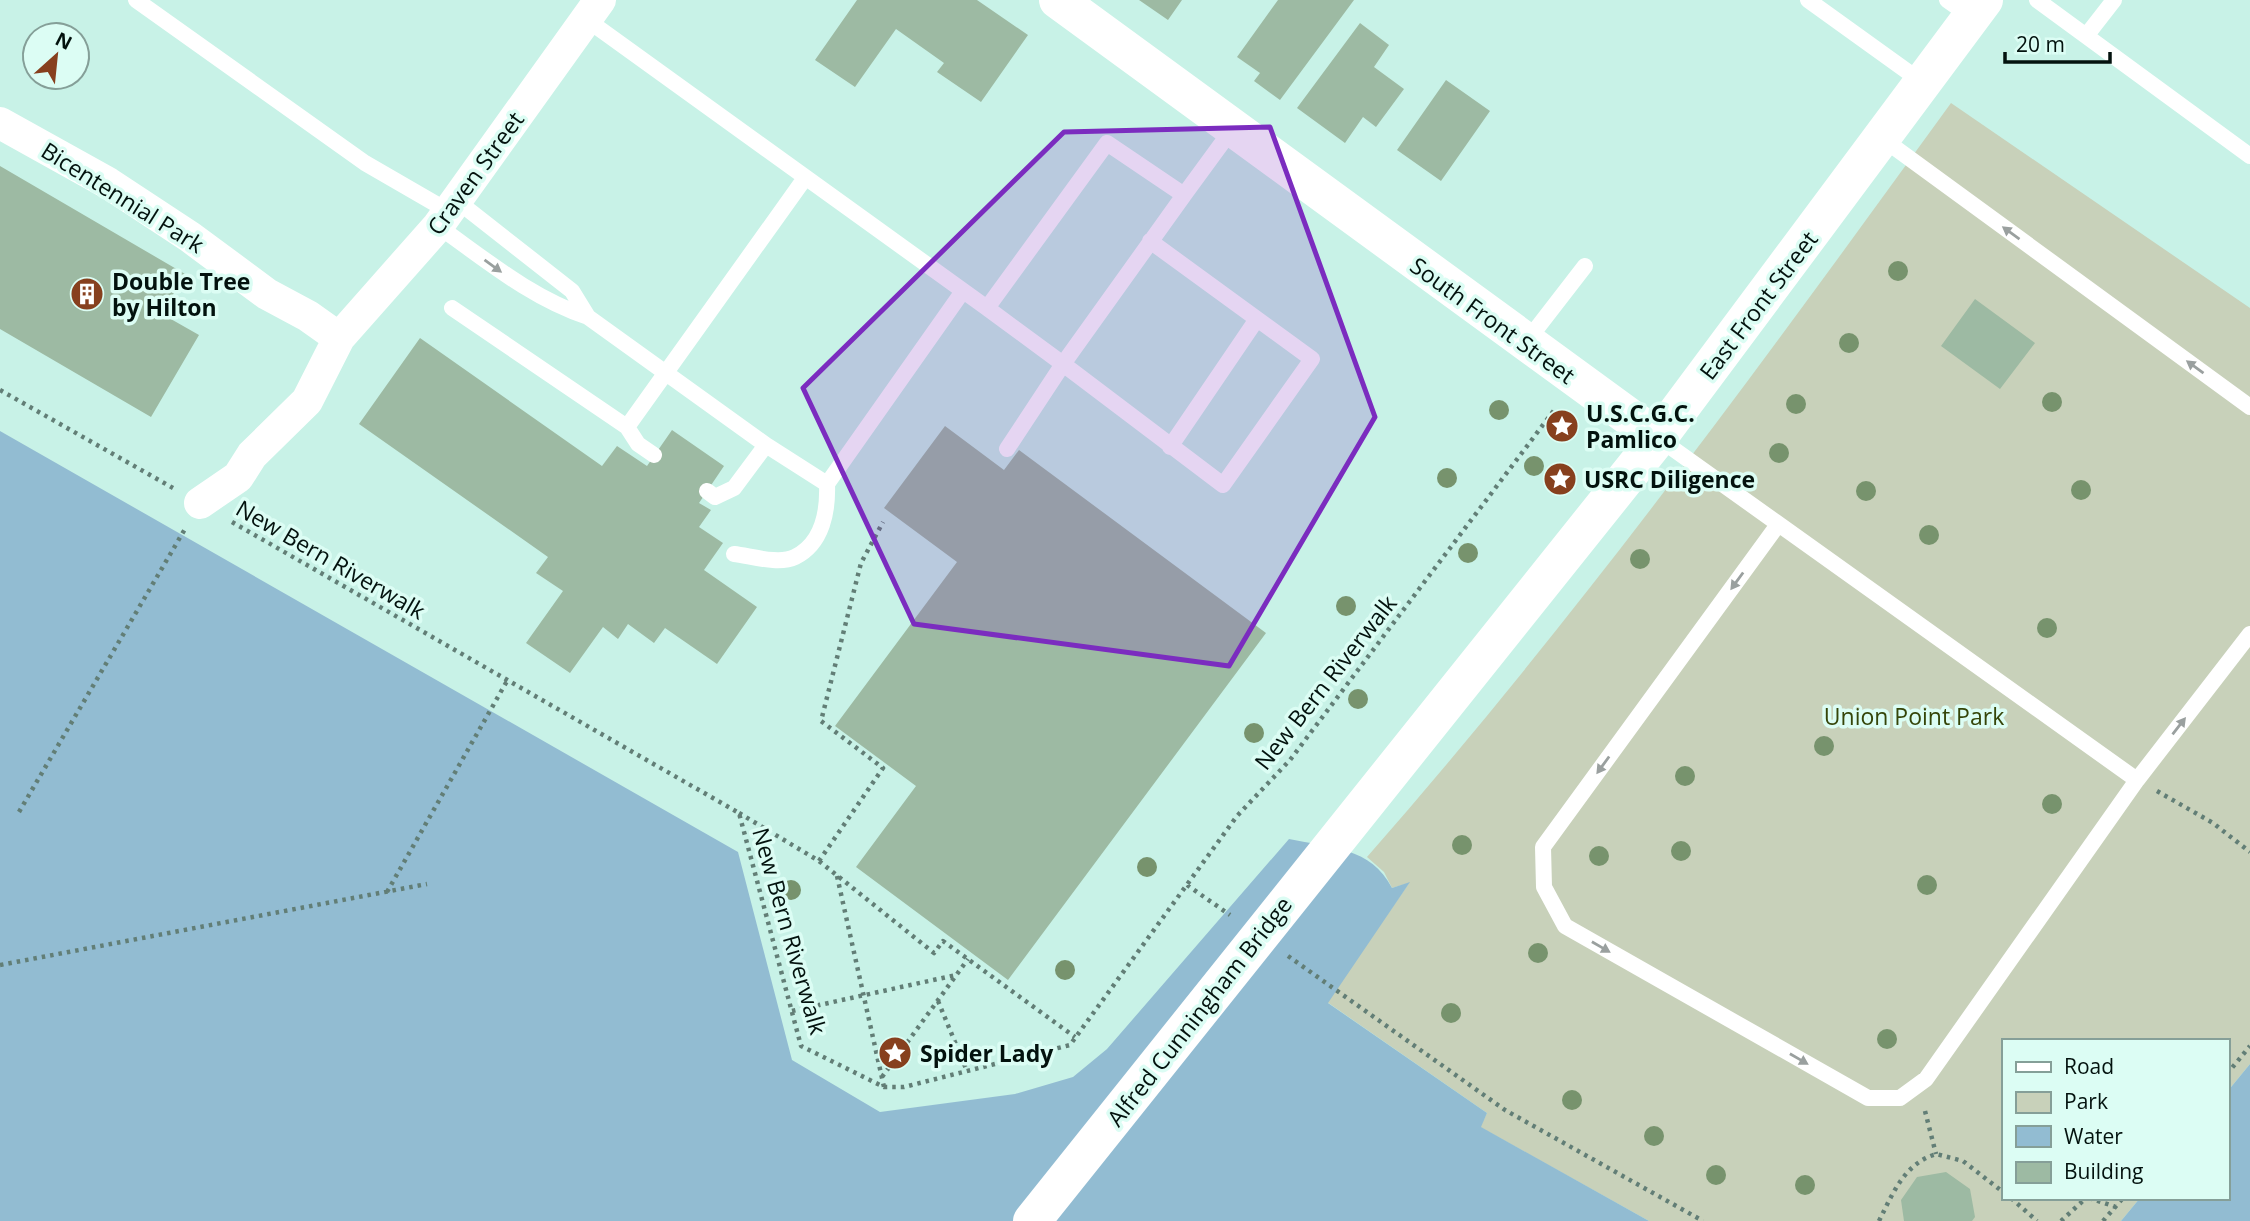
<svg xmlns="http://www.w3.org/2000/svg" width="2250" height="1221" font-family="'Open Sans',sans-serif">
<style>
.green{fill:#c8d1ba}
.water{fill:#92bcd2}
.building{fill:#9dbaa3}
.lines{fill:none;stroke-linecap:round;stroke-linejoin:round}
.path{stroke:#627e76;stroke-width:4.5;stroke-dasharray:3.5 5;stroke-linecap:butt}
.lane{stroke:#fff;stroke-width:16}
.street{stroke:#fff;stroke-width:32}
.secondary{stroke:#fff;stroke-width:38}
.primary{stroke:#fff;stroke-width:38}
.tree{fill:#77936d}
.oneway{fill:#9aa09f}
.marked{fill:#7b2cbf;fill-opacity:0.2;stroke:#7b2cbf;stroke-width:5;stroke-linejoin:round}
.labels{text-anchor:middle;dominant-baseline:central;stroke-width:7;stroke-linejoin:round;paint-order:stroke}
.street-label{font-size:23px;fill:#03120e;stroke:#dcfdf4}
.poi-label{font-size:23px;font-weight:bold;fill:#03120e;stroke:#dcfdf4;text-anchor:start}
.park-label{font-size:23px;fill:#354509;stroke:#dcfdf4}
</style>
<rect width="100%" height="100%" fill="#c8f2e7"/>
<path class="green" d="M 1951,103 L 2250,308 L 2250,1064 L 2227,1092 L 2227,1041 L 2003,1041 L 2003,1198 L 2140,1198 L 2121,1221 L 1649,1221 L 1480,1127 L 1487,1113 L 1327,1002 L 1409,883 L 1392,888 L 1384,872 L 1367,857 C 1577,618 1764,361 1951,103 Z"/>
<path class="water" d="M 0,431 L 738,852 L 792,1060 L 880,1112 L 1015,1094 L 1073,1077 L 1107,1049 L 1289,839 C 1331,848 1371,847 1392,888 L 1410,882 L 1328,1003 L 1487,1113 L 1481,1127 L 1649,1221 L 0,1221 Z
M 2250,1064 L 2250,1221 L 2121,1221 L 2140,1198 L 2227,1198 L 2227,1092 Z"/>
<path class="building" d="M 857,0 L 977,0 L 1028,35 L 981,102 L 937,72 L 944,63 L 896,29 L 855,87 L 815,60 Z
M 1139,0 L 1182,0 L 1168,20 Z
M 1278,0 L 1354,0 L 1280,100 L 1254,81 L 1260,73 L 1237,57 Z
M 1360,23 L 1389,45 L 1374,67 L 1404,89 L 1376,127 L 1363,117 L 1345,143 L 1297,108 Z
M 1446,80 L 1490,111 L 1441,181 L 1397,150 Z
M 0,166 L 185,274 L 162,314 L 199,335 L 151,417 L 0,329 Z
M 1975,299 L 2035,343 L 2000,389 L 1941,346 Z
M 420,338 L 602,466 L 617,446 L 647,466 L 672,430 L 724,466 L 699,503 L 711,510 L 699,527 L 723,543 L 704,570 L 757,607 L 717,664 L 665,628 L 654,643 L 628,624 L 618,639 L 603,627 L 570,673 L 526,643 L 563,591 L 536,573 L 548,557 L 359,424 Z
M 945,426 L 1004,470 L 1019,450 L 1266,633 L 1008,980 L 856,867 L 916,786 L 835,726 L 957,562 L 884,508 Z
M 1946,1172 L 1970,1189 L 1975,1217 L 1972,1221 L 1904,1221 L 1901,1200 L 1917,1177 Z"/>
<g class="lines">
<path class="path" d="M 0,390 L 173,488
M 232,522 L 739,813 L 801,1046 L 884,1087 L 904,1087 L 1070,1045 L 1237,816 L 1290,760 L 1555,409
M 2157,791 L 2213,823 L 2250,852
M 19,812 L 185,529
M 739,813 L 819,861 L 934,953 L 943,941 L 1075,1037
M 819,861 L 883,768 L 821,721 L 861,563 L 883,522
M 837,876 L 884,1087
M 1187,885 L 1230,915
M 387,892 L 507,681
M 1288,956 L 1505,1110 L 1703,1221
M 0,965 L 427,884
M 938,1001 L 967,1071
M 792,1011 L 956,975
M 2227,1074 L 2250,1046
M 882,1077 L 968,959
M 1925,1111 L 1936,1154
M 2011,1198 L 2037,1221
M 2089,1198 L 2116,1207
M 1879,1221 C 1893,1193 1904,1164 1936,1154 L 1963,1161 L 2003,1192
M 2061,1221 L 2086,1198
M 2103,1221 L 2123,1198"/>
<path class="lane" d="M 136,0 L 365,163 L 448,211
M 1808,0 L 1922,82
M 1947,0 L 1971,17
M 2037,0 L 2250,156
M 586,19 L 987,308 L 1107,143 L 1184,195 L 1233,128
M 2086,36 L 2114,0
M 1883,139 L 2250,407
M 438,226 C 486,260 531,298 588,317 L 572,291 L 456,200
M 452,308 L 627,427 L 805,178
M 987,308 L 1063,364 L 1184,195
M 588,317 L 766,445 L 827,484
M 1527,341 L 1585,266
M 627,427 L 638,444 L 654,455
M 1658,438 L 2137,780
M 1170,447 L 1257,319
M 1007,449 L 1063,364 L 1223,485 L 1312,359 L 1150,241
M 707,491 L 715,497 L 734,488 L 766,445
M 1777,526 L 1543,847 L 1544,887 L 1565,926 L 1868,1098 L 1900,1098 L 1926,1079 L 2137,780 L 2250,634
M 734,554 C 751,556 779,565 795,557 C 823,543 828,510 827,484 L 963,291"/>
<path class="street" d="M 0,123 L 108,183 L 190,237 L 267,294 L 308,316 L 339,338
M 200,503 L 238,477 L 252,455 L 307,401 L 339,338 L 438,226 L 600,0"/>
<path class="secondary" d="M 1058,0 L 1658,438"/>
<path class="primary" d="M 1032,1221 L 1658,438 L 1984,0"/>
</g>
<g class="tree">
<circle cx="1898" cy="271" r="10"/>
<circle cx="1849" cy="343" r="10"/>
<circle cx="2052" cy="402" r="10"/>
<circle cx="1796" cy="404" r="10"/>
<circle cx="1499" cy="410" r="10"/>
<circle cx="1779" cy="453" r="10"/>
<circle cx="1534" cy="466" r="10"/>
<circle cx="1447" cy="478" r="10"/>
<circle cx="2081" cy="490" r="10"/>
<circle cx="1866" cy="491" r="10"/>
<circle cx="1929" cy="535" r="10"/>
<circle cx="1468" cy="553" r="10"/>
<circle cx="1640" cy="559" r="10"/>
<circle cx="1346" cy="606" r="10"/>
<circle cx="2047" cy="628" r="10"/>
<circle cx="1358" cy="699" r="10"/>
<circle cx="1254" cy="733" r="10"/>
<circle cx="1824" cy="746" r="10"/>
<circle cx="1685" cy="776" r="10"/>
<circle cx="2052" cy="804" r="10"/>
<circle cx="1462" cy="845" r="10"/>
<circle cx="1681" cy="851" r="10"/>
<circle cx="1599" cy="856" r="10"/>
<circle cx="1147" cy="867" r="10"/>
<circle cx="1927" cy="885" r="10"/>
<circle cx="791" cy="890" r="10"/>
<circle cx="1538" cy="953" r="10"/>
<circle cx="1065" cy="970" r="10"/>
<circle cx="1451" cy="1013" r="10"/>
<circle cx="1887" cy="1039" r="10"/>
<circle cx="1572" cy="1100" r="10"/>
<circle cx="1654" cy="1136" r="10"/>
<circle cx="1716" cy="1175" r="10"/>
<circle cx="1805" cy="1185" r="10"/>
</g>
<defs><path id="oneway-solid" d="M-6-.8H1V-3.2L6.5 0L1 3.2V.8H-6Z" transform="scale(1.75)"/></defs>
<g class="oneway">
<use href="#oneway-solid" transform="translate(2011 233) rotate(-144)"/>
<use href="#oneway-solid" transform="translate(493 266) rotate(36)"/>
<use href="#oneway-solid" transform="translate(2195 367) rotate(-144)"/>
<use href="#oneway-solid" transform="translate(1737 581) rotate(126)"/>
<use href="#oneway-solid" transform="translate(2179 726) rotate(-52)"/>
<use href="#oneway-solid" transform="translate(1603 765) rotate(126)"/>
<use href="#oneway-solid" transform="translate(1601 947) rotate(30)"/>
<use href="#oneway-solid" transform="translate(1799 1059) rotate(30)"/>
</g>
<path class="marked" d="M 1270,127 L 1375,417 L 1229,666 L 914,624 L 803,388 L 1064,132 Z"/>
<defs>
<symbol id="building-disc" viewBox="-11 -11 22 22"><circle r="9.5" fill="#87401e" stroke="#dcfdf4"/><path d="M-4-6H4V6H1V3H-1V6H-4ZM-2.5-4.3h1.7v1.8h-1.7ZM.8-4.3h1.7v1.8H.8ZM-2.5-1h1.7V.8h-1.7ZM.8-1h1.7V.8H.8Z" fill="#fff"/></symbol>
<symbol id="sight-disc" viewBox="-11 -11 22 22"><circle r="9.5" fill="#87401e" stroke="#dcfdf4"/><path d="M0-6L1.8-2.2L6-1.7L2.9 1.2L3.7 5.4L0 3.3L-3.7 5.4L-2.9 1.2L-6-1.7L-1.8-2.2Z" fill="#fff"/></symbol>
</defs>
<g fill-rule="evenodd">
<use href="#building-disc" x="68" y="275" width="38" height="38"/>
<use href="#sight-disc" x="1543" y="407" width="38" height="38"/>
<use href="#sight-disc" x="1541" y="460" width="38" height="38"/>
<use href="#sight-disc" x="876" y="1034" width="38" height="38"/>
</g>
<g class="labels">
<g class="street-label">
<text transform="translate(475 173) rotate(-54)">Craven Street</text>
<text transform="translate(123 197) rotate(32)">Bicentennial Park</text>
<text transform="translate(1758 305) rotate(-53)">East Front Street</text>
<text transform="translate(1493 320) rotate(36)">South Front Street</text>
<text transform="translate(331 559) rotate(30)">New Bern Riverwalk</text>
<text transform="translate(1325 682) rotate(-52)">New Bern Riverwalk</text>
<text transform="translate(790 931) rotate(74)">New Bern Riverwalk</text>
<text transform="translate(1199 1011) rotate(-52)">Alfred Cunningham Bridge</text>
</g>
<g class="poi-label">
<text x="112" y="281">Double Tree<tspan x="112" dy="26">by Hilton</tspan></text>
<text x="1586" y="413">U.S.C.G.C.<tspan x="1586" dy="26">Pamlico</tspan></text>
<text x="1584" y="479">USRC Diligence</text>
<text x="920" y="1053">Spider Lady</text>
</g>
<g class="park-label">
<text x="1914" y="716">Union Point Park</text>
</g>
</g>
<rect x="2002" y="1039" width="228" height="161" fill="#dcfdf4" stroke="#859f98" stroke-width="2"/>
<rect x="2016" y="1062" width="35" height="10" fill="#ffffff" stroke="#859f98" stroke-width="2"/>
<text x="2064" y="1074" font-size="21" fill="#03120e">Road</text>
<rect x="2016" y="1092" width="35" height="21" fill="#c8d1ba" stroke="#859f98" stroke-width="2"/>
<text x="2064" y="1109" font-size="21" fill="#03120e">Park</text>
<rect x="2016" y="1126" width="35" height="21" fill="#92bcd2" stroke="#859f98" stroke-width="2"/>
<text x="2064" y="1144" font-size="21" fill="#03120e">Water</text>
<rect x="2016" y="1162" width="35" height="21" fill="#9dbaa3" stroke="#859f98" stroke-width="2"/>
<text x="2064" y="1179" font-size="21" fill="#03120e">Building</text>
<g transform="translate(56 56) rotate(27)"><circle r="33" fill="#dcfdf4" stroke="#859f98" stroke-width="2"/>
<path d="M0-5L12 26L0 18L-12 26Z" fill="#87401e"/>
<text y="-10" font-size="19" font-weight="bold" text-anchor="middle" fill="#03120e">N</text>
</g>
<path d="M2005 52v10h105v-10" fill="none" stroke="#03120e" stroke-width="3.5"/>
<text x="2016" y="52" font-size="21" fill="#03120e" stroke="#dcfdf4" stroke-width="5" paint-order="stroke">20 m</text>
</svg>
